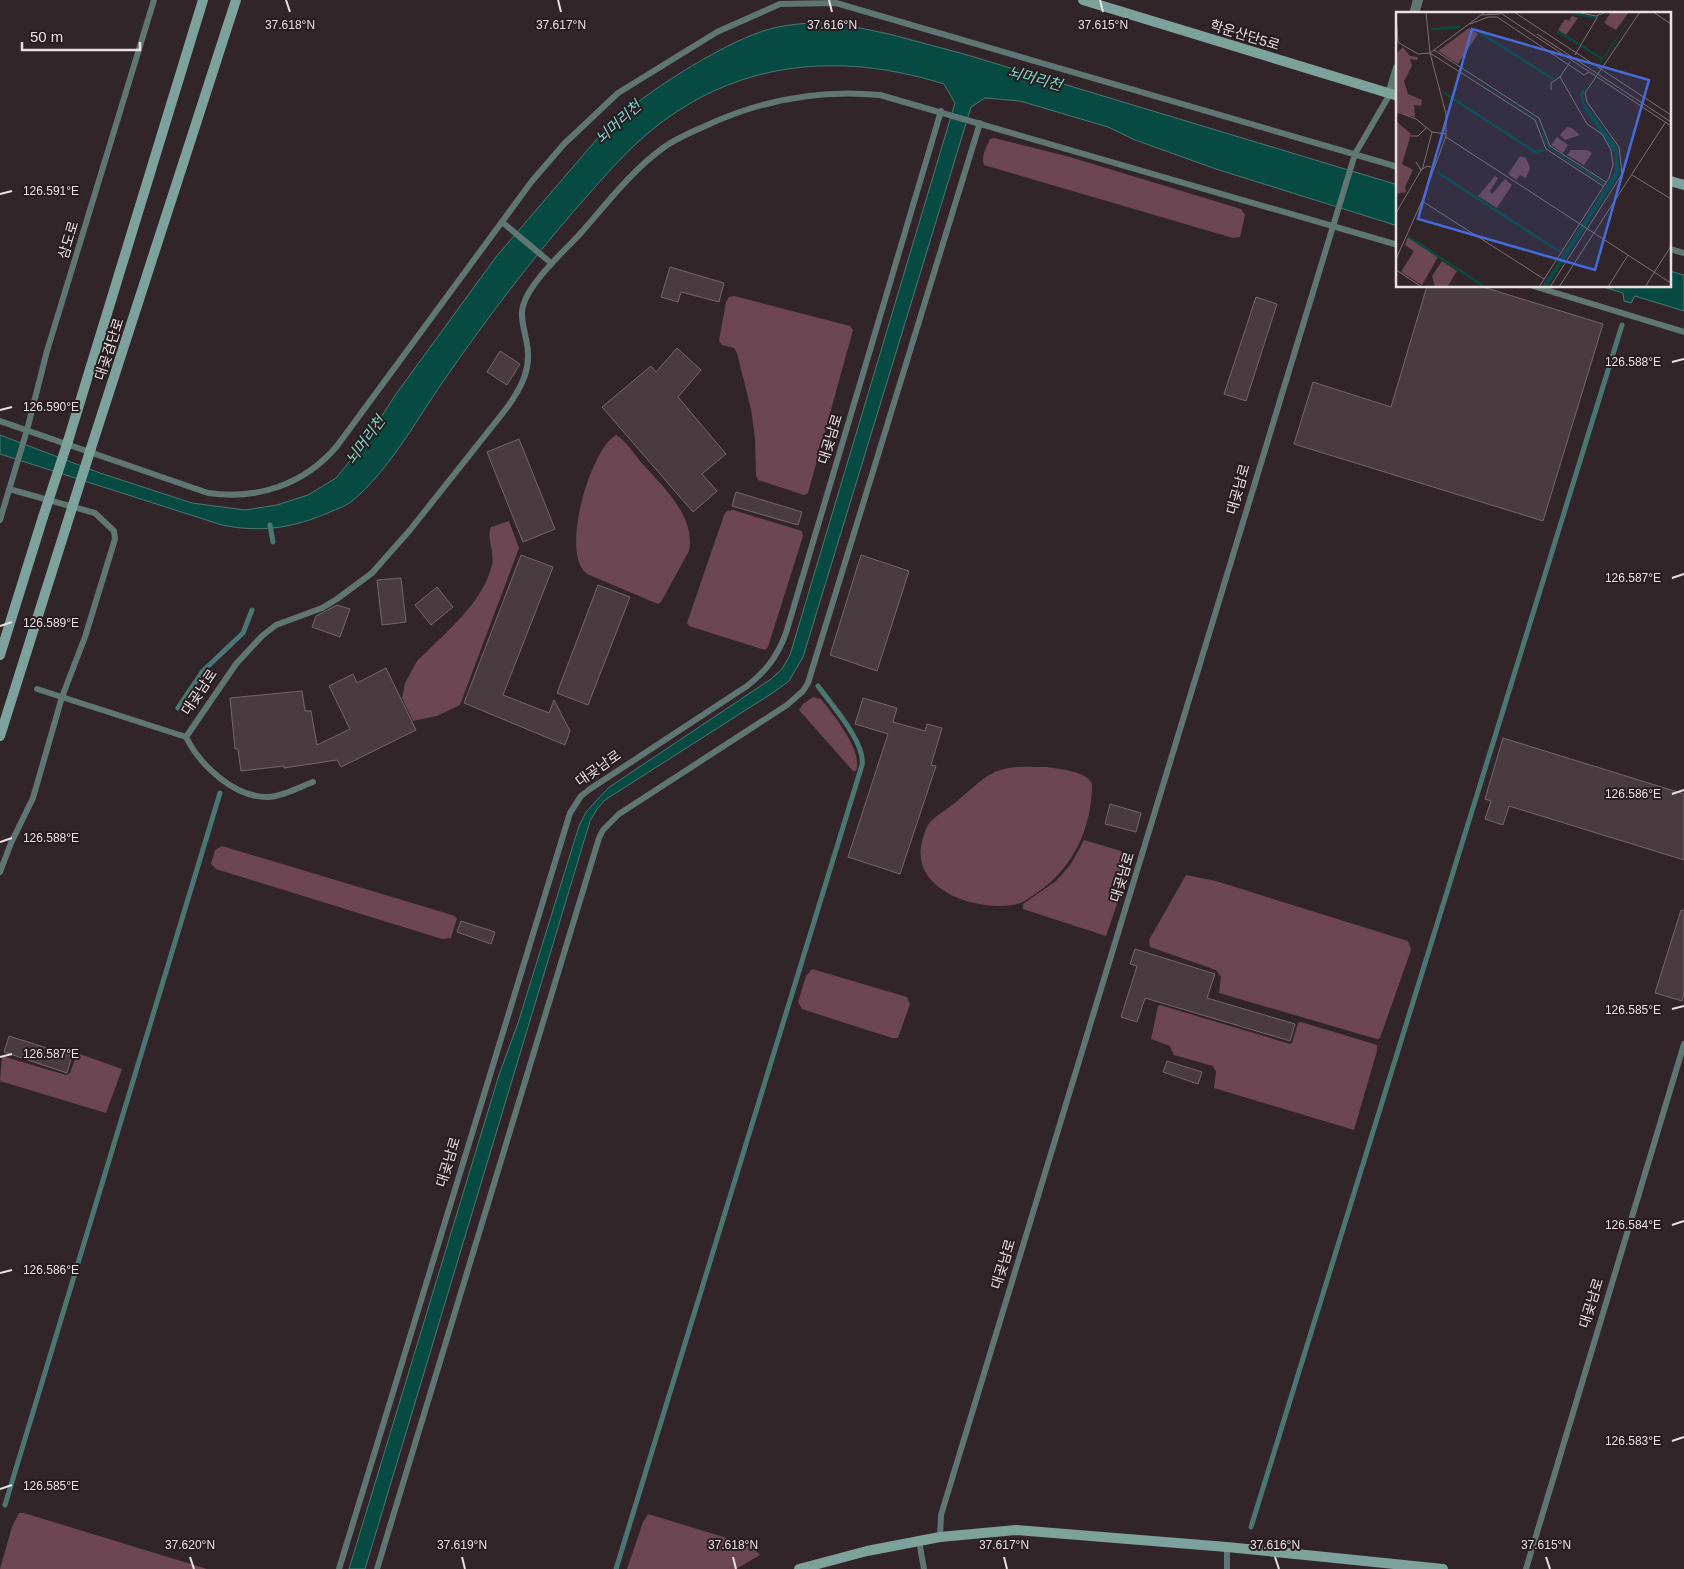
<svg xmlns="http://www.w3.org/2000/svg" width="1684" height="1569" font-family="Arial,'Noto Sans KR',sans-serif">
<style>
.green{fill:#6c4653}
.water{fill:#074a42;stroke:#4b7772}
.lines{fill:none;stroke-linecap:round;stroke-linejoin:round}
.stream{stroke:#4b7772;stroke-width:5}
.building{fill:#493b40;stroke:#76666b}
.lane{stroke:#5f7672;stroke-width:6}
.street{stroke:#5f7672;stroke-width:10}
.secondary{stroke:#7ca29b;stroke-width:10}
.secondary-bridge{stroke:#7ca29b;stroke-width:10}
.ticks{fill:none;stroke:#e9e0e2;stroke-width:2}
.labels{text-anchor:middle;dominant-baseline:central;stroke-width:4;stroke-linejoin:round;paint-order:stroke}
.street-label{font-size:14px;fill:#e9e0e2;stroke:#281c20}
.water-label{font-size:15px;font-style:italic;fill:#78d6c8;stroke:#281c20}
.inset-river{fill:none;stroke:#074a42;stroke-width:2.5}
.inset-road{fill:none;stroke:#7b7074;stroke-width:1}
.view{fill:#466bda;fill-opacity:0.15;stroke:#466bda;stroke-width:2.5}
.inset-edge{fill:none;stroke:#e9e0e2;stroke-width:2.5}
.ticks-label{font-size:12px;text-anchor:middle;fill:#e9e0e2;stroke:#281c20;stroke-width:4;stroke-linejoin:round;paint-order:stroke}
</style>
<rect width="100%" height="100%" fill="#32252a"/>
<path class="green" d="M 994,138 L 1070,157 L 1241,209 L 1245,215 L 1240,237 L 1233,238 L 984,165 C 981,157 986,147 990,139 Z
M 734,296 L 850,326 L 853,330 L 810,486 L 808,493 L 804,495 L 758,480 L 756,475 L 755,438 L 751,409 L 737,353 L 734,348 L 722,345 L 719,341 L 726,302 L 729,297 Z
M 616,435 C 626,441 633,452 640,461 C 661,485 696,515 689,551 L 661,602 L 658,604 L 587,574 C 559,554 591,448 616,435 Z
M 733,510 L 802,531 L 803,536 L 768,647 L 765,650 L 689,626 L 687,623 L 724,515 L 727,511 Z
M 509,521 L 519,548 L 460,705 L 437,716 L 413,721 L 402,698 L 405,683 L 417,661 C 444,634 483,603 492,565 C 495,552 486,539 491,527 Z
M 813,697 L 821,699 C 833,714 864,752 856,771 L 853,771 L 799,710 L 803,704 Z
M 1047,767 C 1059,769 1087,771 1092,784 C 1092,827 1074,867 1038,892 C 1030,897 1023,904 1012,905 C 974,911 910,889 922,842 C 924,835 926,826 931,821 C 937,815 946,810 952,805 C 966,795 979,779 995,772 C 1010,765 1030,767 1047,767 Z
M 1084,840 L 1121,851 L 1131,856 L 1131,863 L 1106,936 L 1023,909 L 1023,904 L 1056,881 L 1071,864 Z
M 222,846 L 452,915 L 457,918 L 451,938 L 442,939 L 216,869 L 211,864 L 215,850 Z
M 1186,875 L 1216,881 L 1408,941 L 1411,950 L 1380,1038 L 1377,1039 L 1219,993 L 1221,977 L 1216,970 L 1150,947 L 1149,940 Z
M 812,969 L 907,997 L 910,1004 L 898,1038 L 892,1038 L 802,1009 L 798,1002 L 806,976 Z
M 1160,1005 L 1290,1044 L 1292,1043 L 1298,1023 L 1301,1022 L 1377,1045 L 1377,1051 L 1354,1130 L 1214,1088 L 1216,1072 L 1213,1066 L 1174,1055 L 1170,1046 L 1151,1039 L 1158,1006 Z
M 77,1053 L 122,1069 L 106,1113 L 0,1081 L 2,1056 L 66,1075 L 70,1073 Z
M 19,1513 L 24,1513 L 207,1569 L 0,1569 L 12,1527 Z
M 648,1514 L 750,1545 L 760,1555 L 736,1569 L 627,1569 L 643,1522 Z"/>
<path class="water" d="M 831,22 L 889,34 L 964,54 L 1398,185 L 1398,226 L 1216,169 L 1135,140 L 1108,127 L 1020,101 L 985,98 L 971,107 L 803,657 L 789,681 L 774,692 L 605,800 L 597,809 L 590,821 L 365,1569 L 349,1569 L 499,1075 L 518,1023 L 579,826 L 586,812 L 608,788 L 771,679 L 782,669 L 790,655 L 955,103 L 944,84 C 839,51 734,60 647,134 C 620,157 597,185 574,211 C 529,263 488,317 449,373 C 419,415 391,469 351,502 C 345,506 337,509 330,512 C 294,528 261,533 222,525 L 0,454 L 0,435 L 100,473 L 192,503 L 245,510 L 277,505 L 308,495 L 336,478 L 363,445 L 396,394 L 496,257 L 608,126 C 645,93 716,47 763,31 C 784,24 808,23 831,22 Z
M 1670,271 L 1684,275 L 1684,311 L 1635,296 L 1631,303 L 1624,301 L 1623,293 L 1600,286 L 1670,286 Z"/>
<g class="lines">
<path class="stream" d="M 270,525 L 273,542
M 178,708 L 203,671 L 243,633 L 252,610
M 5,1505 L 220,793
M 1251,1527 L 1622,325
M 616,1569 L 862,765 C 866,743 831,704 818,686"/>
</g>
<path class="building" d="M 670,267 L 724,283 L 719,302 L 681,292 L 678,302 L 661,297 Z
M 1427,286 L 1480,286 L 1603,324 L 1543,521 L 1294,444 L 1313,382 L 1391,407 Z
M 1256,297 L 1277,304 L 1246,401 L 1224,394 Z
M 677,348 L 701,370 L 678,397 L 726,454 L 702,474 L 717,491 L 693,512 L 602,407 L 651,366 L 656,372 Z
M 500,351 L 520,364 L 507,385 L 487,372 Z
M 519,439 L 555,529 L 523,542 L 487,452 Z
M 736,492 L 802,512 L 798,525 L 732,506 Z
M 521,555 L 553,567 L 503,695 L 549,713 L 554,700 L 570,731 L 565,745 L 464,703 Z
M 861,555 L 909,571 L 877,671 L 830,655 Z
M 401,578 L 406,622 L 382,625 L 377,580 Z
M 598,585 L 630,597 L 588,705 L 557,693 Z
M 437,587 L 453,607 L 431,625 L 415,605 Z
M 337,605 L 350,609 L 340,637 L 312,627 L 316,616 Z
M 386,668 L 416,730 L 341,767 L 337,760 L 284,768 L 284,766 L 241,771 L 238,749 L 235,749 L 230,698 L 302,691 L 305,711 L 311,711 L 317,745 L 350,729 L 329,686 L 353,674 L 357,683 Z
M 863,698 L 897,708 L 893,722 L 925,731 L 927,724 L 942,728 L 931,765 L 936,766 L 900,874 L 848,857 L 888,734 L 855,724 Z
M 1503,738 L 1684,794 L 1684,860 L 1509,806 L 1503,825 L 1485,819 L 1491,801 L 1485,799 Z
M 1110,804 L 1141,813 L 1136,832 L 1105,824 Z
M 1681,910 L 1684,911 L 1684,994 L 1682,1001 L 1655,993 Z
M 461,921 L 495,932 L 491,944 L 457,932 Z
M 1135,949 L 1215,974 L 1207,998 L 1295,1024 L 1290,1041 L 1145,998 L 1137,1022 L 1121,1017 L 1137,966 L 1130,964 Z
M 9,1036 L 72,1056 L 67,1073 L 4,1052 Z
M 1167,1061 L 1202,1072 L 1198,1084 L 1163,1072 Z"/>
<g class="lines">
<path class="lane" d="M 502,222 L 551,263
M 1670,249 L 1684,253
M 1533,286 L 1684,332
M 0,421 L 208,493 C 257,500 304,485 337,446 L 532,181 L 564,144 L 618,93 L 717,32 L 780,4 L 836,3 L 1398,167
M 0,520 L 27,430 L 47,351 L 154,0
M 37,689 L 186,737 C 200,765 234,798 269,797 C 284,796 299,787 313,782
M 186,737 L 236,664 L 262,636 L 276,625 L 322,608 L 337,599 L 372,573 L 410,530 L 506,409 C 522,387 533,367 526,339 C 524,329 520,316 523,306 C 529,283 563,252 579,235 C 605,206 631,171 663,148 C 675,139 690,133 703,127 C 760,100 817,89 880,95 L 1398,245
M 0,872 L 11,843 L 33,798 L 62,697 L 85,637 L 115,539 L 114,531 L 95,513 L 9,489
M 940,1537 L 941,1515 L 1355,154 L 1390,94
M 919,1541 L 924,1569
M 339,1569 L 570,813 L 581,796 L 590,789 L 747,686 C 767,670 777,657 786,633 L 941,111
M 377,1569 L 599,838 L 603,830 L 619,814 L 787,705 L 803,691 L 808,683 L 980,123
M 1227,1569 L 1227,1547
M 1526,1569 L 1684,1044"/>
<path class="street" d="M 1414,14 L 1418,0
M 1390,94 L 1398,68"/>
<path class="secondary" d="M 1083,0 L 1398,96
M 1670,181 L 1684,185
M 68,441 L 203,0
M 91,448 L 236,0
M 0,655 L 43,517
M 0,736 L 66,527
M 799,1569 L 867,1551 L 940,1537 L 1016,1530 L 1227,1547 L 1443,1569"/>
<path class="secondary-bridge" d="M 43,517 L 68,441
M 66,527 L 91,448"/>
</g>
<path class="ticks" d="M 286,0 L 290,12M 558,0 L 561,12M 829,0 L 832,12M 1100,0 L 1103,12M 0,194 L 12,191M 1672,362 L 1684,359M 0,410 L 12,407M 1672,578 L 1684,574M 0,626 L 12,622M 1672,794 L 1684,790M 0,842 L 12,838M 1672,1009 L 1684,1006M 0,1057 L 12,1054M 1672,1225 L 1684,1221M 0,1273 L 12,1270M 1672,1441 L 1684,1437M 0,1489 L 12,1485M 190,1557 L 194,1569M 462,1557 L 465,1569M 733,1557 L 736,1569M 1004,1557 L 1007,1569M 1275,1557 L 1279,1569M 1546,1557 L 1550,1569"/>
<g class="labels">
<g class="street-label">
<text transform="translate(1245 35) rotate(17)">학운산단5로</text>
<text transform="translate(68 240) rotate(-73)">삼도로</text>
<text transform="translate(109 349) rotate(-72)">대곶검단로</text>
<text transform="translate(830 439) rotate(-73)">대곶남로</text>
<text transform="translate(1238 489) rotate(-74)">대곶남로</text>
<text transform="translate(199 692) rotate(-56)">대곶남로</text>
<text transform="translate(598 768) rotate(-35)">대곶남로</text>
<text transform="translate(1122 877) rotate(-73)">대곶남로</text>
<text transform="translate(448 1162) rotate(-73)">대곶남로</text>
<text transform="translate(1003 1264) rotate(-73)">대곶남로</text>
<text transform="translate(1591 1303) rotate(-73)">대곶남로</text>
</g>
<g class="water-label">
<text transform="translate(1035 78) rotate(15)">뇌머리천</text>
<text transform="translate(618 122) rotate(-42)">뇌머리천</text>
<text transform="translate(365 440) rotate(-54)">뇌머리천</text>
</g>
</g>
<g transform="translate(1396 12)">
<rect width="275" height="275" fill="#32252a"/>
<path d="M 215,0 L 233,0 L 220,18 L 208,11 ZM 176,4 L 182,6 L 170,23 L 162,18 L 169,7 L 173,9 ZM 73,16 L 82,22 L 62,52 L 42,39 ZM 7,35 L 14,44 L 22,45 L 21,48 L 14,47 L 16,54 L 8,69 L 12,82 L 26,88 L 25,94 L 18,93 L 19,105 L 0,101 L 0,42 ZM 0,109 L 15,122 L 6,152 L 17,158 L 9,175 L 10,180 L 0,182 ZM 171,115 L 176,116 L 184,123 L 169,128 L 164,123 ZM 161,125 L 172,133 L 167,141 L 155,133 ZM 175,138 L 191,138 L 196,141 L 188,153 L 171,143 ZM 124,144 L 130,146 L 134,156 L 130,166 L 124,163 L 120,168 L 112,162 ZM 99,164 L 102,166 L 94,179 L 96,182 L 109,167 L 116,173 L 101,196 L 82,184 ZM 12,225 L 42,245 L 26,273 L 5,260 L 18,239 L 9,233 ZM 46,249 L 61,259 L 51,275 L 39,275 L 36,264 Z" fill="#6c4653"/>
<path d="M 239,0 L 190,73 L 187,83 L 188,90 L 221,135 L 224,161 L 151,275 L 146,275 L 210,174 L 152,136 L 141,108 L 38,40 L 141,107 L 154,136 L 211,172 L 219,159 L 219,142 L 187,95 L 184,82 L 215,33 Z" fill="#074a42"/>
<path class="inset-river" d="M 172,0 L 200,6M 35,17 L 64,15M 161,19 L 184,33M 83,20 L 157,67M 186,34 L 206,47M 47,80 L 139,140 L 149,138M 41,160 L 164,240M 13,225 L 89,275"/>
<path class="inset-road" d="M 30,0 L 34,41M 103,0 L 275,114M 118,0 L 275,103M 180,0 L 200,4 L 210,0M 257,0 L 275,12M 0,2 L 2,30M 86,3 L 104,2M 74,12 L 92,5 L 101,5 L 188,63 L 193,60M 141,22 L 275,110M 0,29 L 22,42 L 34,41M 38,38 L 143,106 L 154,134 L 210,170M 34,41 L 139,108 L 150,137 L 207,174M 179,43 L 202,4M 155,78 L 155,71 L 164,65 L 174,50M 7,102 L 20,107 L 36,120 L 50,122M 15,124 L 22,124 L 30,116M 50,125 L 275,271M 20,150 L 25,158 L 31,154 L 39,156M 236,163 L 275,187M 26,189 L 148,267M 0,201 L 27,155 L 36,120M 0,247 L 26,189 L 50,124 L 50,102 L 34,41 L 89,0M 0,258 L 26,275M 143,275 L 213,166 L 217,153 L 215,138 L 206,122 L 191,112 L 164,65M 154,275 L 226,162 L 223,135 L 191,90 L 189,81 L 244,0M 163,275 L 269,111M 212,275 L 232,243M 249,275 L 275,234"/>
<path class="view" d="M 76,17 L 253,68 L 199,258 L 22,207 Z"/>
<rect width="275" height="275" class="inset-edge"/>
</g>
<g class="ticks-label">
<text x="290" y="29">37.618°N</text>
<text x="561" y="29">37.617°N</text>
<text x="832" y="29">37.616°N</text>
<text x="1103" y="29">37.615°N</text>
<text x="51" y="195">126.591°E</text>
<text x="1633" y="366">126.588°E</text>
<text x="51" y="411">126.590°E</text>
<text x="1633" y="582">126.587°E</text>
<text x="51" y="627">126.589°E</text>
<text x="1633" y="798">126.586°E</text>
<text x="51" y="842">126.588°E</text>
<text x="1633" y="1014">126.585°E</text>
<text x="51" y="1058">126.587°E</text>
<text x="1633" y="1229">126.584°E</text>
<text x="51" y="1274">126.586°E</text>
<text x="1633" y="1445">126.583°E</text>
<text x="51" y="1490">126.585°E</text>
<text x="190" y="1549">37.620°N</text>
<text x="462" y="1549">37.619°N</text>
<text x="733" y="1549">37.618°N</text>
<text x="1004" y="1549">37.617°N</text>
<text x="1275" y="1549">37.616°N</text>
<text x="1546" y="1549">37.615°N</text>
</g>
<path d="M22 42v8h118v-8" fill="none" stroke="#e9e0e2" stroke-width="2.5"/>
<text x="30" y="42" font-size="15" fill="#e9e0e2" stroke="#281c20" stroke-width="4" paint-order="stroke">50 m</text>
</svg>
